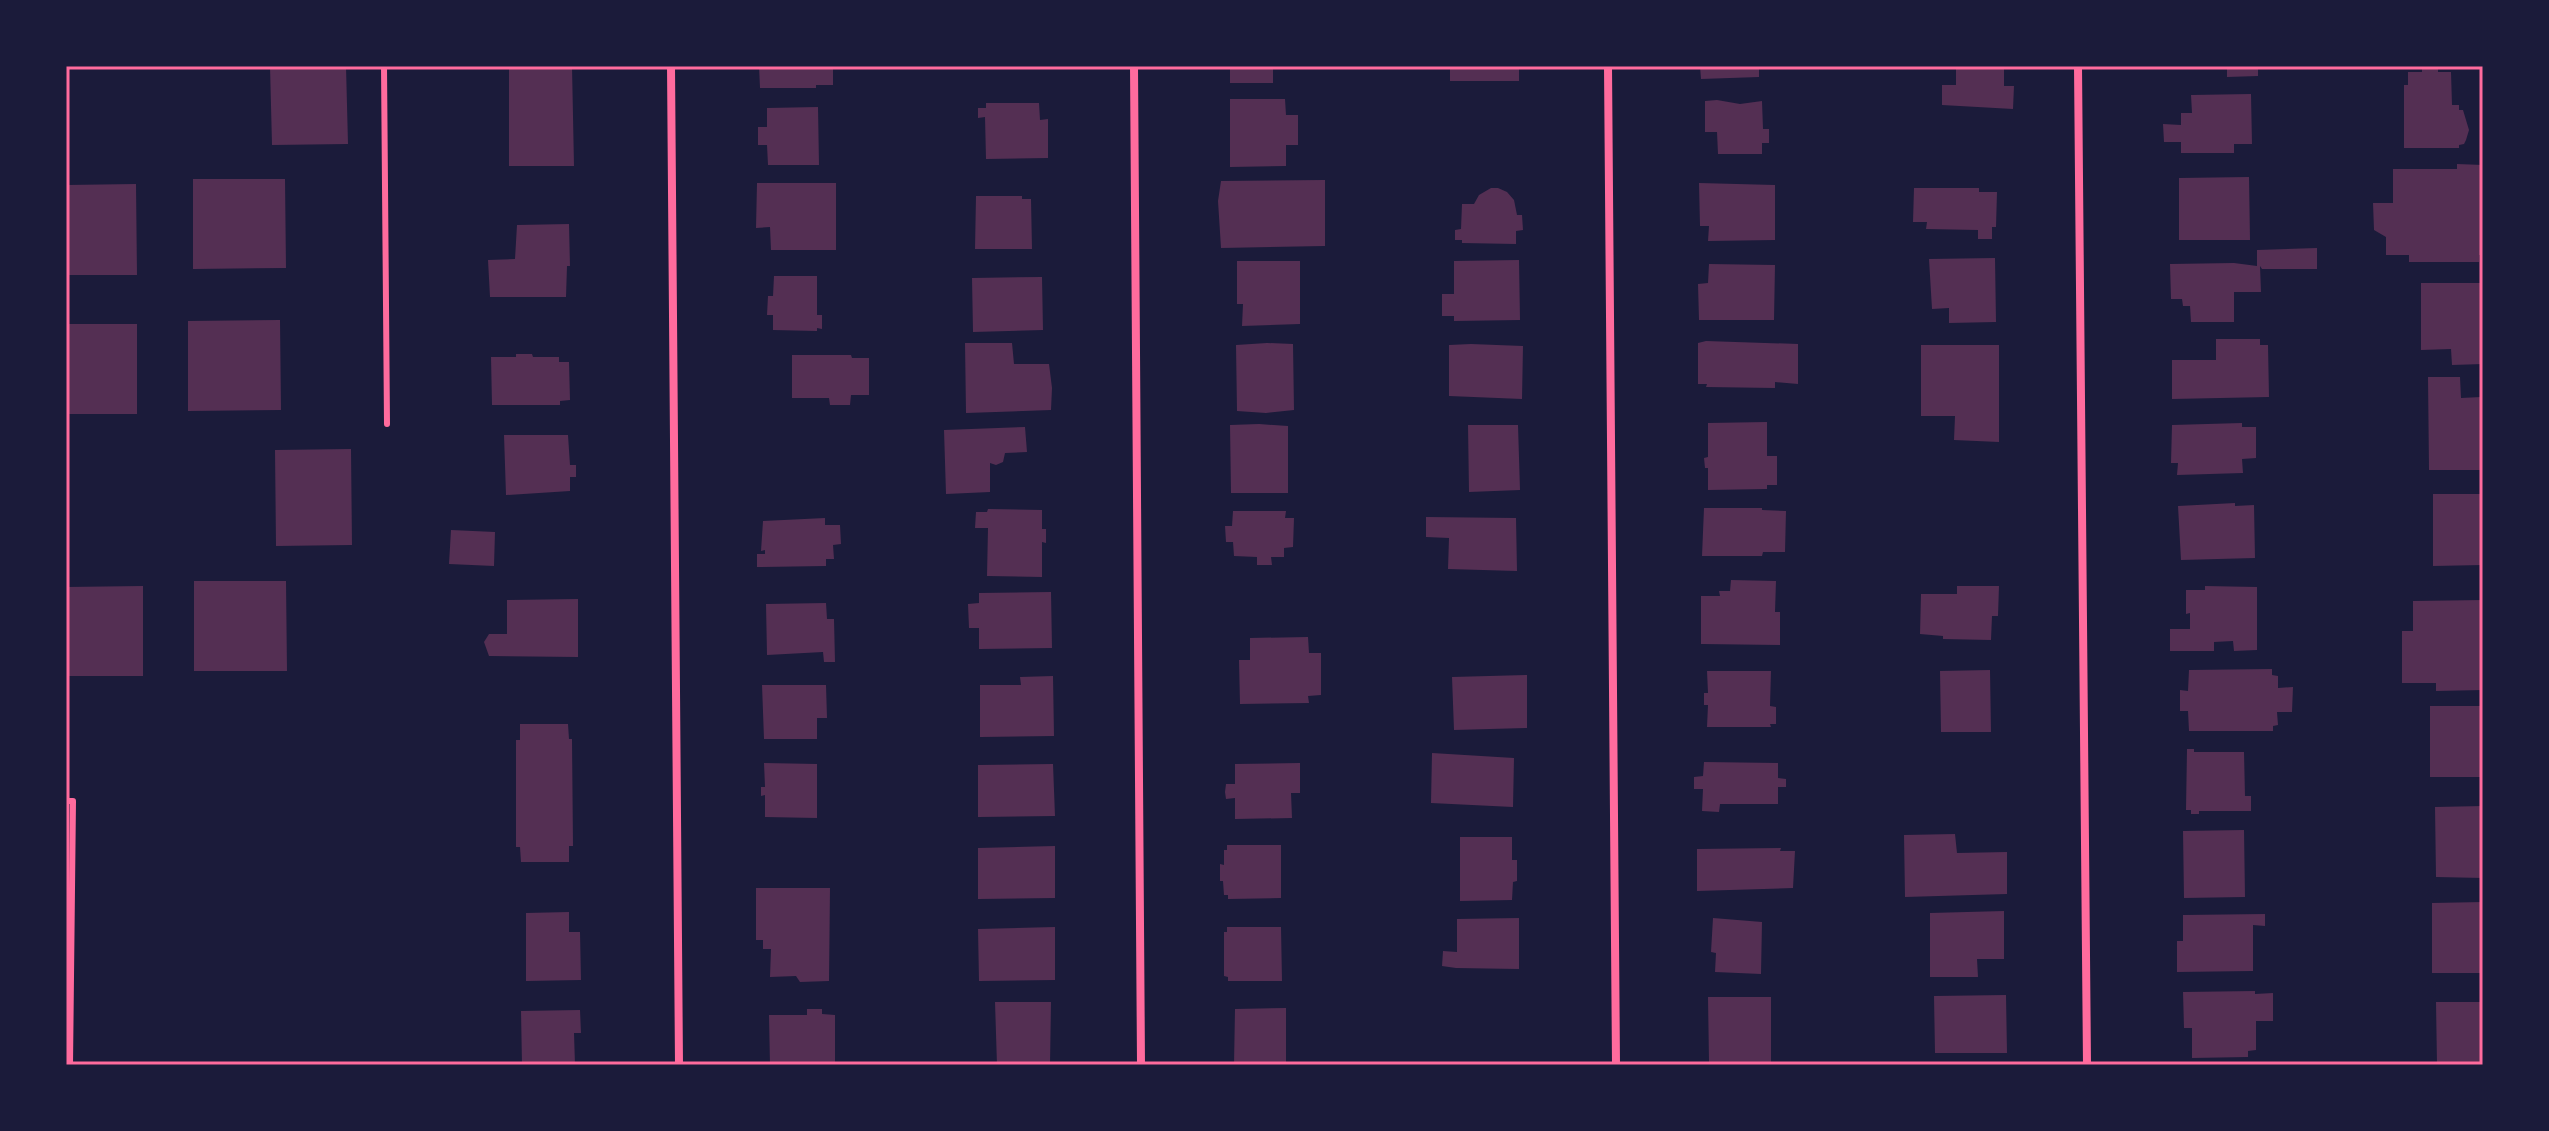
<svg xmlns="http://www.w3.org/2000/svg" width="2549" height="1131" font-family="Figtree,sans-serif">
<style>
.building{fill:#542f53}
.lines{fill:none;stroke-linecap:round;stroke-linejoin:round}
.service{stroke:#ff6b9d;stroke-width:6}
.minor{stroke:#ff6b9d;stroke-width:8}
.neatline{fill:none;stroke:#ff6b9d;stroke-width:3}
</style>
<rect width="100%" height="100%" fill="#1b1b3a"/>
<path class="building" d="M 270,66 L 346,66 L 348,144 L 272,145 Z
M 509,66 L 572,66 L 574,166 L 509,166 Z
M 759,66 L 833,66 L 833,85 L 816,85 L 816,88 L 760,88 Z
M 1230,66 L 1273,66 L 1273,83 L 1230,83 Z
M 1450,66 L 1519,66 L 1519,81 L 1450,81 Z
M 1700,66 L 1759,66 L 1759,77 L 1701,79 Z
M 1956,66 L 2004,66 L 2004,86 L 2014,86 L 2013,109 L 1942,105 L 1942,85 L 1956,85 Z
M 2227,66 L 2258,66 L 2258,76 L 2227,77 Z
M 2422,66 L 2438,66 L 2438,72 L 2451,72 L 2452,105 L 2459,105 L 2459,110 L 2463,110 L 2469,130 L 2466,140 L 2464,144 L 2459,145 L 2459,148 L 2404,148 L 2404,85 L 2408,85 L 2408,72 L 2422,72 Z
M 2251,94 L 2252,144 L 2234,144 L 2234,153 L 2181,153 L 2181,142 L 2164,142 L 2163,124 L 2181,125 L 2181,113 L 2192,113 L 2191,95 Z
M 1230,99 L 1285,99 L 1286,115 L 1298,115 L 1298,145 L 1286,145 L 1286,166 L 1230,167 Z
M 1717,100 L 1740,104 L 1762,101 L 1763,129 L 1769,129 L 1769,143 L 1762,143 L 1762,154 L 1718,154 L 1717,132 L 1705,132 L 1705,101 Z
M 986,103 L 1039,103 L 1040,120 L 1048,119 L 1048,158 L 986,159 L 985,117 L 978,118 L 978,108 L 986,108 Z
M 818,107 L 819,165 L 768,165 L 767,145 L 758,145 L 758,127 L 767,127 L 767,108 Z
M 2457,164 L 2483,165 L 2482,255 L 2479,255 L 2479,262 L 2409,262 L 2409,255 L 2386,255 L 2386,237 L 2374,230 L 2373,203 L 2393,203 L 2393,169 L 2457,169 Z
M 2249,177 L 2250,240 L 2179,240 L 2179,178 Z
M 193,179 L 285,179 L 286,268 L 193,269 Z
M 1325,180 L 1325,246 L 1221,248 L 1218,201 L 1221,181 Z
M 757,183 L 836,183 L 836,250 L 771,250 L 770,227 L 756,228 Z
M 1699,183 L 1775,185 L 1775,240 L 1708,241 L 1709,226 L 1700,226 Z
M 136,184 L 137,275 L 66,275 L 66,185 Z
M 1491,188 L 1498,188 L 1507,192 L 1514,200 L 1517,215 L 1522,215 L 1523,230 L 1516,231 L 1516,244 L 1462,243 L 1462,240 L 1455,240 L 1455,230 L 1461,229 L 1462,204 L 1474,204 L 1479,195 Z
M 1914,188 L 1979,188 L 1979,192 L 1997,192 L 1996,227 L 1992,227 L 1992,239 L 1978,239 L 1978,230 L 1926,229 L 1927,222 L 1913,222 Z
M 976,196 L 1022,196 L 1022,199 L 1031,199 L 1032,249 L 975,249 Z
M 569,224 L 570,266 L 567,266 L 566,297 L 490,297 L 488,260 L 515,259 L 517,225 Z
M 2317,248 L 2317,269 L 2262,269 L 2260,266 L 2261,292 L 2234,292 L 2234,322 L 2191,322 L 2190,306 L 2183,306 L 2182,299 L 2171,299 L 2170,264 L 2234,263 L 2257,266 L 2257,250 Z
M 1995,258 L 1996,322 L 1949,323 L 1949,308 L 1932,309 L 1929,259 Z
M 1519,260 L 1520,320 L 1454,321 L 1454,316 L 1442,316 L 1442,294 L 1454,294 L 1454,261 Z
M 1237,261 L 1300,261 L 1300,324 L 1242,326 L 1243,304 L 1237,304 Z
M 1709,264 L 1775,265 L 1774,320 L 1699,320 L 1698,284 L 1708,283 Z
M 774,276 L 817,276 L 817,315 L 822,315 L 822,329 L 817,328 L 817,331 L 773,330 L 773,315 L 767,315 L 768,296 L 773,296 Z
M 1042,277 L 1043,330 L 973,332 L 972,278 Z
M 2421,283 L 2483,283 L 2483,364 L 2452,365 L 2451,349 L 2421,350 Z
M 280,320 L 281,410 L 188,411 L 188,321 Z
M 66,324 L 137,324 L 137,414 L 66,414 Z
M 2216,339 L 2260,339 L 2260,345 L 2268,345 L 2269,397 L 2172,399 L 2172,360 L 2216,360 Z
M 1706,341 L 1798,344 L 1798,384 L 1775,382 L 1775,388 L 1706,387 L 1707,384 L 1698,384 L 1698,343 Z
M 965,343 L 1012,343 L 1014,364 L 1049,364 L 1052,388 L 1051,410 L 966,413 Z
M 1267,343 L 1293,344 L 1294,410 L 1266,413 L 1237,411 L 1236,345 Z
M 1471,344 L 1523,346 L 1522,399 L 1449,396 L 1449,345 Z
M 1921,345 L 1999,345 L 1999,442 L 1954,440 L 1955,416 L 1921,416 Z
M 516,354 L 532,354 L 533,357 L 559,357 L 559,362 L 569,362 L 570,400 L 560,401 L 560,405 L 492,405 L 491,357 L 516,357 Z
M 792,355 L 851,355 L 852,358 L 869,358 L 869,395 L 851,395 L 850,405 L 830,405 L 829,398 L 792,398 Z
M 2428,377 L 2460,377 L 2461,398 L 2481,397 L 2482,470 L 2429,470 Z
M 1767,422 L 1767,456 L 1777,456 L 1777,485 L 1767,485 L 1767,489 L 1708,490 L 1708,468 L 1705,468 L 1704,458 L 1708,457 L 1708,423 Z
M 2242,423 L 2242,427 L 2256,427 L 2256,458 L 2242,459 L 2243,473 L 2177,475 L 2178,463 L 2171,463 L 2172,425 Z
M 1259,424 L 1288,426 L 1288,493 L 1231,493 L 1230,425 Z
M 1468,425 L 1518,425 L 1520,490 L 1469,492 Z
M 1025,427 L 1027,452 L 1005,453 L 1003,462 L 996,465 L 990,463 L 990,492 L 946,494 L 944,430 Z
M 504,435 L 568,435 L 570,465 L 576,465 L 576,477 L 570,477 L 570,491 L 506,495 Z
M 351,449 L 352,545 L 276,546 L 275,450 Z
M 2433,494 L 2483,494 L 2483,565 L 2433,566 Z
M 2235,503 L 2235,506 L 2254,505 L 2255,558 L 2181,560 L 2178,506 Z
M 1704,508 L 1762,508 L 1762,510 L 1786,511 L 1785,552 L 1763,552 L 1762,556 L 1702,556 Z
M 988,509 L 1042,510 L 1042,529 L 1046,529 L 1046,543 L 1042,542 L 1042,577 L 987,576 L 988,528 L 975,528 L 976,512 L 987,512 Z
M 1233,511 L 1286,511 L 1285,518 L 1294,518 L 1293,547 L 1284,548 L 1284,557 L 1271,557 L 1272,565 L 1257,565 L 1257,557 L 1234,556 L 1233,542 L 1226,542 L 1225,526 L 1232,526 Z
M 1426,517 L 1516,518 L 1517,571 L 1448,569 L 1449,538 L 1426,537 Z
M 825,518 L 825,525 L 840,525 L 841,544 L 833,545 L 834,559 L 826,559 L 826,566 L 757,567 L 757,554 L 765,554 L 765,550 L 761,551 L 763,521 Z
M 451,530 L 495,532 L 494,566 L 449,564 Z
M 1731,580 L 1776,581 L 1775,612 L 1780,612 L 1780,645 L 1701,644 L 1701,596 L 1720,596 L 1719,591 L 1730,591 Z
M 194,581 L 286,581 L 287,671 L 194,671 Z
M 143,586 L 143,676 L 66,676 L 66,587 Z
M 1957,586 L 1999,586 L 1998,616 L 1992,616 L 1991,640 L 1943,639 L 1943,636 L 1920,634 L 1921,594 L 1957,594 Z
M 2205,586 L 2257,587 L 2257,650 L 2234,651 L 2233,641 L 2214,642 L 2214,651 L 2170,651 L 2170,629 L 2190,629 L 2190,613 L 2186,614 L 2186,590 L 2205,590 Z
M 1051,592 L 1052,648 L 979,649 L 979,628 L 969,628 L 968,604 L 979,603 L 979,593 Z
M 578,599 L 578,657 L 489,656 L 484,642 L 489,634 L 507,634 L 507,600 Z
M 2483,600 L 2483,690 L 2436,691 L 2436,683 L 2402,683 L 2402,631 L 2413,631 L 2413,601 Z
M 826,603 L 827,619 L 834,619 L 835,662 L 824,662 L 823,652 L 767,655 L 766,604 Z
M 1308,637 L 1309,653 L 1321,653 L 1321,695 L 1308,696 L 1309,703 L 1240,704 L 1239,660 L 1250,660 L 1250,638 Z
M 2272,669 L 2272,675 L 2278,676 L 2278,688 L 2293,687 L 2292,712 L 2277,712 L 2278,725 L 2273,726 L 2273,731 L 2189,731 L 2188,711 L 2180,711 L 2180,690 L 2188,691 L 2189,670 Z
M 1990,670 L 1991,732 L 1941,732 L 1940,671 Z
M 1707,671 L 1771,671 L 1770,706 L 1776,707 L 1776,724 L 1770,724 L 1771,727 L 1707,727 L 1708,705 L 1704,705 L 1704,693 L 1708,693 Z
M 1527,675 L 1527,728 L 1454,730 L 1452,677 Z
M 1053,676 L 1054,736 L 980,737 L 980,685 L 1021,685 L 1020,677 Z
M 762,685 L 826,685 L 827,718 L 817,718 L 817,739 L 764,739 Z
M 2430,706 L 2480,706 L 2483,777 L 2430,777 Z
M 520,724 L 568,724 L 569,739 L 572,739 L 573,846 L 569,846 L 569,862 L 521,862 L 520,847 L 516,847 L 516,740 L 520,740 Z
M 2187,749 L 2194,749 L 2194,752 L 2244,752 L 2245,796 L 2251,796 L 2251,811 L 2199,811 L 2199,814 L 2191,814 L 2191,810 L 2186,810 Z
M 1432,753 L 1514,758 L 1513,807 L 1431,803 Z
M 1704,762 L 1778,763 L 1778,778 L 1786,779 L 1786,787 L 1778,787 L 1778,804 L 1720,804 L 1719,812 L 1702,811 L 1703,789 L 1694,789 L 1694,777 L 1703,776 Z
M 764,763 L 817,764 L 817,818 L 765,817 L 765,795 L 761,796 L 761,787 L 765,787 Z
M 1300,763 L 1300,793 L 1291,793 L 1292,818 L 1235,819 L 1235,798 L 1226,799 L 1225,792 L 1226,784 L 1235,784 L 1235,764 Z
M 1053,764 L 1055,816 L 978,817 L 978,765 Z
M 2483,806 L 2483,878 L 2436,877 L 2435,807 Z
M 2244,830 L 2245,897 L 2184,898 L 2183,831 Z
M 1955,834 L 1957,853 L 2007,852 L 2007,894 L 1905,897 L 1904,835 Z
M 1460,837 L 1512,837 L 1512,860 L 1517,860 L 1517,881 L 1513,882 L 1512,900 L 1460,901 Z
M 1227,845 L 1281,845 L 1281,898 L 1228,899 L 1228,895 L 1224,895 L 1223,881 L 1220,881 L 1220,864 L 1224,865 L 1224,850 L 1227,850 Z
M 1055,846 L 1055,898 L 978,899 L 978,848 Z
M 1781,848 L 1780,851 L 1795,851 L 1793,888 L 1697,891 L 1697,849 Z
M 756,888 L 830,888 L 829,981 L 800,982 L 796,976 L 770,977 L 771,949 L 763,949 L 763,940 L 756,940 Z
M 2483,902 L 2483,973 L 2432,973 L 2432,903 Z
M 2004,911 L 2004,959 L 1977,959 L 1978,977 L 1930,977 L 1930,913 Z
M 569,912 L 569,932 L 580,932 L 581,980 L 526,981 L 526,913 Z
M 2265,914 L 2265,926 L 2253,925 L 2253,971 L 2177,972 L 2177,941 L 2183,941 L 2183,915 Z
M 1519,918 L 1519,969 L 1456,968 L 1442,966 L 1443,951 L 1457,952 L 1457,919 Z
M 1713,918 L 1762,922 L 1761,974 L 1715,972 L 1716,953 L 1711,952 Z
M 1055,927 L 1055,980 L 979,981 L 978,929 Z
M 1227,927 L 1281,927 L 1282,981 L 1228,981 L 1228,977 L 1224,976 L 1224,932 L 1227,932 Z
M 2255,991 L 2255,994 L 2273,993 L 2273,1021 L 2256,1021 L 2256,1050 L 2248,1051 L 2248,1057 L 2192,1058 L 2192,1028 L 2184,1028 L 2183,992 Z
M 2006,995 L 2007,1053 L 1935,1053 L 1934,996 Z
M 1708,997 L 1771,997 L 1771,1062 L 1709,1062 Z
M 995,1002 L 1051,1002 L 1050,1065 L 997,1065 Z
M 2436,1002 L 2483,1002 L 2483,1065 L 2437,1065 Z
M 1286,1008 L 1286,1065 L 1234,1065 L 1235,1009 Z
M 807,1009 L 822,1009 L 822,1014 L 835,1015 L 835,1065 L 770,1065 L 769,1015 L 807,1015 Z
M 580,1010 L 581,1033 L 574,1033 L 575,1065 L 522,1065 L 521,1011 Z"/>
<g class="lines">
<path class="service" d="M 384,66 L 387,424
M 66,801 L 73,801 L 70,1065"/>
<path class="minor" d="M 671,66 L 679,1065
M 1134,66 L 1141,1065
M 1608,66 L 1616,1065
M 2078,66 L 2087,1065"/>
</g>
<rect width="2549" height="1131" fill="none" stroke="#1b1b3a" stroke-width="136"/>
<rect x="68" y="68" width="2413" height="995" class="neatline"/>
</svg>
